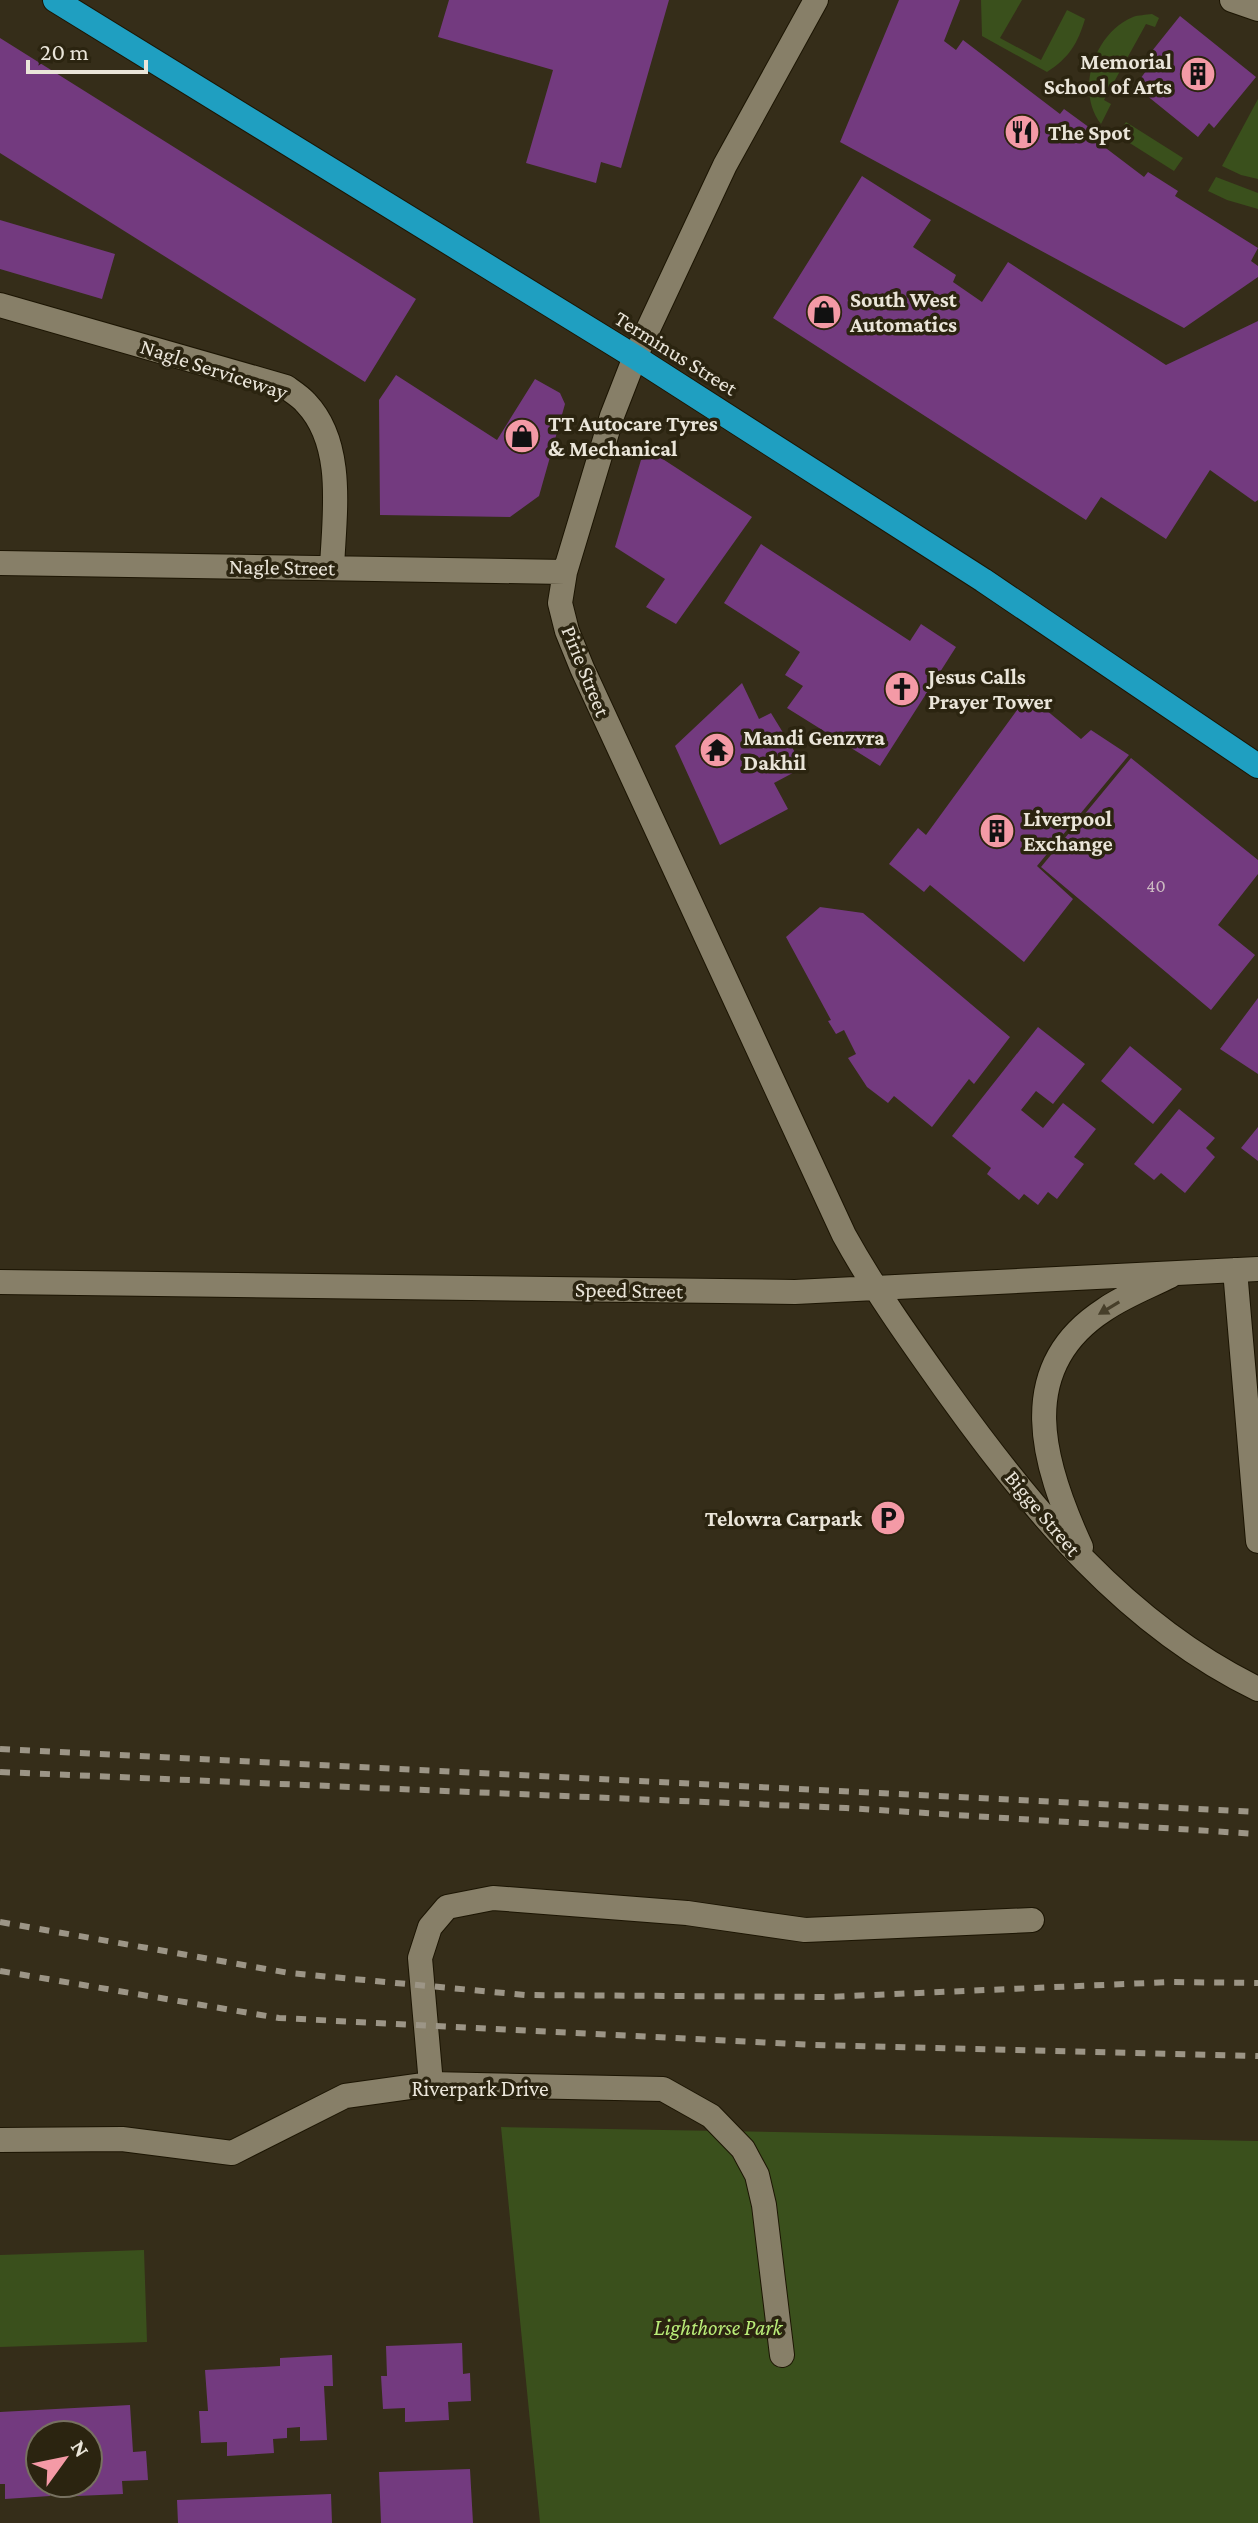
<svg xmlns="http://www.w3.org/2000/svg" width="1258" height="2523" font-family="'Crimson Pro',serif">
<style>
.green{fill:#3a501c}
.building{fill:#733a7f}
.lines{fill:none;stroke-linecap:round;stroke-linejoin:round}
.minor-casing{stroke:#1c1503;stroke-width:26}
.highway-casing{stroke:#1c1503;stroke-width:26}
.minor{stroke:#877f68;stroke-width:24}
.highway{stroke:#1f9fc1;stroke-width:24}
.rail{stroke:#9c9586;stroke-width:6;stroke-dasharray:10 10;stroke-linecap:butt}
.oneway{fill:#473f2a}
.labels{text-anchor:middle;dominant-baseline:central;stroke-width:7;stroke-linejoin:round;paint-order:stroke}
.number-label{font-size:18px;fill:#ccbac2}
.poi-label{font-size:22px;font-weight:bold;fill:#eae5d9;stroke:#2b2410;text-anchor:start}
.street-label{font-size:22px;fill:#eae5d9;stroke:#2b2410}
.park-label{font-size:22px;font-style:italic;fill:#b9ec78;stroke:#2b2410}
</style>
<rect width="100%" height="100%" fill="#352d19"/>
<path class="green" d="M 981,0 L 1022,0 L 1000,38 L 1041,60 L 1067,10 L 1085,19 C 1078,43 1069,58 1047,72 L 982,36 Z
M 1152,14 L 1159,18 L 1155,27 L 1146,24 L 1104,100 L 1111,104 L 1101,124 C 1075,91 1094,33 1133,17 C 1138,15 1146,15 1152,14 Z
M 1258,99 L 1258,179 L 1241,175 L 1222,166 Z
M 1126,122 L 1183,158 L 1174,171 L 1117,135 Z
M 1216,177 L 1258,193 L 1258,209 L 1227,200 L 1208,191 Z
M 501,2127 L 1258,2141 L 1258,2523 L 540,2523 Z
M 144,2250 L 147,2342 L 0,2347 L 0,2255 Z"/>
<path class="building" d="M 449,0 L 669,0 L 621,168 L 601,162 L 596,183 L 526,163 L 553,70 L 438,37 Z
M 899,0 L 960,0 L 944,41 L 956,50 L 963,40 L 1060,114 L 1064,109 L 1090,128 L 1086,133 L 1144,177 L 1148,172 L 1178,191 L 1175,196 L 1258,248 L 1251,261 L 1258,266 L 1258,277 L 1184,328 L 840,142 Z
M 1180,16 L 1256,77 L 1214,128 L 1209,123 L 1198,137 L 1135,86 L 1146,71 L 1140,66 Z
M 0,38 L 416,299 L 365,382 L 0,153 Z
M 862,176 L 931,220 L 913,247 L 956,275 L 953,282 L 982,302 L 1008,262 L 1166,365 L 1258,321 L 1258,500 L 1255,502 L 1210,470 L 1166,539 L 1101,497 L 1086,520 L 773,318 Z
M 0,220 L 115,254 L 102,299 L 0,269 Z
M 396,375 L 497,440 L 535,379 L 560,393 L 565,404 L 539,496 L 510,517 L 380,515 L 379,400 Z
M 655,454 L 752,517 L 676,624 L 646,607 L 665,579 L 615,547 L 641,460 Z
M 761,544 L 910,641 L 921,624 L 956,647 L 880,766 L 787,708 L 803,686 L 785,675 L 800,652 L 724,603 Z
M 742,683 L 759,719 L 771,713 L 804,767 L 774,783 L 788,809 L 720,845 L 675,746 Z
M 1028,695 L 1081,739 L 1091,730 L 1129,755 L 1037,866 L 1073,899 L 1024,962 L 930,885 L 924,892 L 889,864 L 918,828 L 926,835 Z
M 1131,758 L 1258,860 L 1258,874 L 1218,925 L 1255,955 L 1211,1010 L 1041,867 Z
M 820,907 L 863,913 L 1010,1037 L 974,1084 L 969,1079 L 932,1127 L 894,1096 L 888,1103 L 867,1087 L 848,1058 L 856,1054 L 844,1030 L 836,1034 L 828,1021 L 831,1020 L 786,937 Z
M 1258,998 L 1258,1074 L 1220,1049 Z
M 1038,1027 L 1085,1064 L 1053,1104 L 1036,1091 L 1021,1110 L 1043,1128 L 1063,1103 L 1096,1129 L 1074,1157 L 1084,1164 L 1057,1199 L 1048,1192 L 1038,1205 L 1024,1194 L 1019,1200 L 987,1174 L 991,1168 L 952,1136 Z
M 1130,1046 L 1182,1089 L 1153,1124 L 1101,1081 Z
M 1179,1109 L 1215,1138 L 1206,1148 L 1215,1157 L 1185,1193 L 1161,1173 L 1154,1180 L 1134,1164 Z
M 1258,1127 L 1258,1161 L 1241,1148 Z
M 462,2343 L 463,2374 L 470,2373 L 471,2401 L 448,2402 L 449,2420 L 405,2422 L 405,2408 L 383,2409 L 381,2376 L 387,2376 L 386,2346 Z
M 332,2355 L 333,2386 L 324,2386 L 327,2440 L 300,2441 L 300,2427 L 287,2428 L 287,2438 L 273,2439 L 274,2453 L 227,2456 L 227,2442 L 201,2443 L 199,2411 L 208,2411 L 205,2370 L 280,2366 L 280,2358 Z
M 130,2405 L 133,2452 L 146,2451 L 148,2480 L 122,2481 L 123,2494 L 77,2496 L 76,2483 L 88,2483 L 88,2435 L 40,2435 L 40,2483 L 49,2483 L 50,2496 L 5,2499 L 5,2484 L 0,2484 L 0,2412 Z
M 470,2469 L 473,2523 L 381,2523 L 379,2472 Z
M 331,2494 L 332,2523 L 178,2523 L 177,2500 Z"/>
<g class="lines">
<defs>
<path id="minor" d="M 816,0 L 725,165 L 635,357 L 612,416 L 565,572 L 560,603 L 567,631 L 582,668 L 844,1235 C 875,1291 911,1341 948,1393 C 1032,1510 1126,1625 1258,1689
M 1232,0 L 1258,9
M 0,305 L 286,387 C 293,392 301,397 306,403 C 346,445 334,516 332,568
M 0,563 L 565,572
M 1235,1270 L 1258,1541
M 0,1282 L 795,1292 L 1258,1269
M 1081,1547 C 1043,1465 1013,1369 1104,1310 C 1124,1296 1148,1287 1170,1276
M 431,2084 L 420,1958 L 430,1927 L 447,1907 L 493,1898 L 687,1913 L 805,1930 L 1032,1920
M 0,2140 L 122,2139 L 232,2153 L 345,2096 L 431,2084 L 663,2089 L 711,2116 L 743,2149 L 757,2175 L 764,2205 L 782,2355"/>
<path id="highway" d="M 55,0 L 635,357 L 983,580 L 1258,766"/>
</defs>
<use href="#minor" class="minor-casing"/>
<use href="#highway" class="highway-casing"/>
<use href="#minor" class="minor"/>
<use href="#highway" class="highway"/>
<path class="rail" d="M 0,1749 L 1258,1812
M 0,1772 L 846,1808 L 1258,1834
M 0,1922 L 289,1973 L 525,1995 L 826,1997 L 1171,1982 L 1258,1983
M 0,1971 L 279,2018 L 813,2045 L 1258,2056"/>
</g>
<defs><path id="oneway-solid" d="M-6-.8H1V-3.2L6.5 0L1 3.2V.8H-6Z" transform="scale(2)"/></defs>
<use class="oneway" href="#oneway-solid" transform="translate(1109 1308) rotate(149)"/>
<defs>
<symbol id="building-disc" viewBox="-11 -11 22 22"><circle r="9.5" fill="#f49aa6" stroke="#2b2410"/><path d="M-4-6H4V6H1V3H-1V6H-4ZM-2.5-4.3h1.7v1.8h-1.7ZM.8-4.3h1.7v1.8H.8ZM-2.5-1h1.7V.8h-1.7ZM.8-1h1.7V.8H.8Z" fill="#111"/></symbol>
<symbol id="restaurant-disc" viewBox="-11 -11 22 22"><circle r="9.5" fill="#f49aa6" stroke="#2b2410"/><path d="M-5-6h1v4h1v-4h1v4h1v-4h1v5L-1.5 .5V6h-2V.5L-5-1ZM5-6V6H3V1.5H1.5Q1.5-4 5-6Z" fill="#111"/></symbol>
<symbol id="shop-disc" viewBox="-11 -11 22 22"><circle r="9.5" fill="#f49aa6" stroke="#2b2410"/><path d="M-5-2.5h2.3a2.7 3.5 0 0 1 5.4 0H5L5.5 6h-11ZM-1.5-2.5h3a1.5 2.3 0 0 0-3 0Z" fill="#111"/></symbol>
<symbol id="church-disc" viewBox="-11 -11 22 22"><circle r="9.5" fill="#f49aa6" stroke="#2b2410"/><path d="M-1.2-6h2.4v3.5h3.3v2.4h-3.3V6h-2.4V-.1h-3.3v-2.4h3.3Z" fill="#111"/></symbol>
<symbol id="temple-disc" viewBox="-11 -11 22 22"><circle r="9.5" fill="#f49aa6" stroke="#2b2410"/><path d="M0-6L5-2H3V0L6.5 2.5H4V6H1.5V3h-3V6H-4V2.5H-6.5L-3 0V-2H-5Z" fill="#111"/></symbol>
<symbol id="parking-disc" viewBox="-11 -11 22 22"><circle r="9.5" fill="#f49aa6" stroke="#2b2410"/><path d="M-3.5-5.5H1a3.5 3.5 0 0 1 0 7H-1V5.5H-3.5ZM-1-3.4V-.6H.8a1.4 1.4 0 0 0 0-2.8Z" fill="#111"/></symbol>
</defs>
<g fill-rule="evenodd">
<use href="#building-disc" x="1178" y="54" width="40" height="40"/>
<use href="#restaurant-disc" x="1002" y="112" width="40" height="40"/>
<use href="#shop-disc" x="804" y="292" width="40" height="40"/>
<use href="#shop-disc" x="502" y="416" width="40" height="40"/>
<use href="#church-disc" x="882" y="669" width="40" height="40"/>
<use href="#temple-disc" x="697" y="730" width="40" height="40"/>
<use href="#building-disc" x="977" y="811" width="40" height="40"/>
<use href="#parking-disc" x="868" y="1498" width="40" height="40"/>
</g>
<g class="labels">
<g class="number-label">
<text x="1156" y="886">40</text>
</g>
<g class="poi-label">
<text x="1172" y="61" text-anchor="end">Memorial<tspan x="1172" dy="25">School of Arts</tspan></text>
<text x="1048" y="132">The Spot</text>
<text x="850" y="299">South West<tspan x="850" dy="25">Automatics</tspan></text>
<text x="548" y="423">TT Autocare Tyres<tspan x="548" dy="25">&amp; Mechanical</tspan></text>
<text x="928" y="676">Jesus Calls<tspan x="928" dy="25">Prayer Tower</tspan></text>
<text x="743" y="737">Mandi Genzvra<tspan x="743" dy="25">Dakhil</tspan></text>
<text x="1023" y="818">Liverpool<tspan x="1023" dy="25">Exchange</tspan></text>
<text x="862" y="1518" text-anchor="end">Telowra Carpark</text>
</g>
<g class="street-label">
<text transform="translate(676 353) rotate(32)">Terminus Street</text>
<text transform="translate(214 369) rotate(18)">Nagle Serviceway</text>
<text transform="translate(282 567) rotate(1)">Nagle Street</text>
<text transform="translate(586 671) rotate(68)">Pirie Street</text>
<text transform="translate(629 1290) rotate(1)">Speed Street</text>
<text transform="translate(1043 1513) rotate(50)">Bigge Street</text>
<text x="480" y="2088">Riverpark Drive</text>
</g>
<g class="park-label">
<text x="718" y="2327">Lighthorse Park</text>
</g>
</g>
<g transform="translate(64 2459) rotate(57)"><circle r="38" fill="#2b2410" stroke="#777160" stroke-width="2"/>
<path d="M0-6L14 30L0 20L-14 30Z" fill="#f49aa6"/>
<text y="-12" font-size="22" font-weight="bold" text-anchor="middle" fill="#eae5d9">N</text>
</g>
<path d="M28 60v12h118v-12" fill="none" stroke="#eae5d9" stroke-width="4"/>
<text x="40" y="60" font-size="24" fill="#eae5d9" stroke="#2b2410" stroke-width="6" paint-order="stroke">20 m</text>
</svg>
